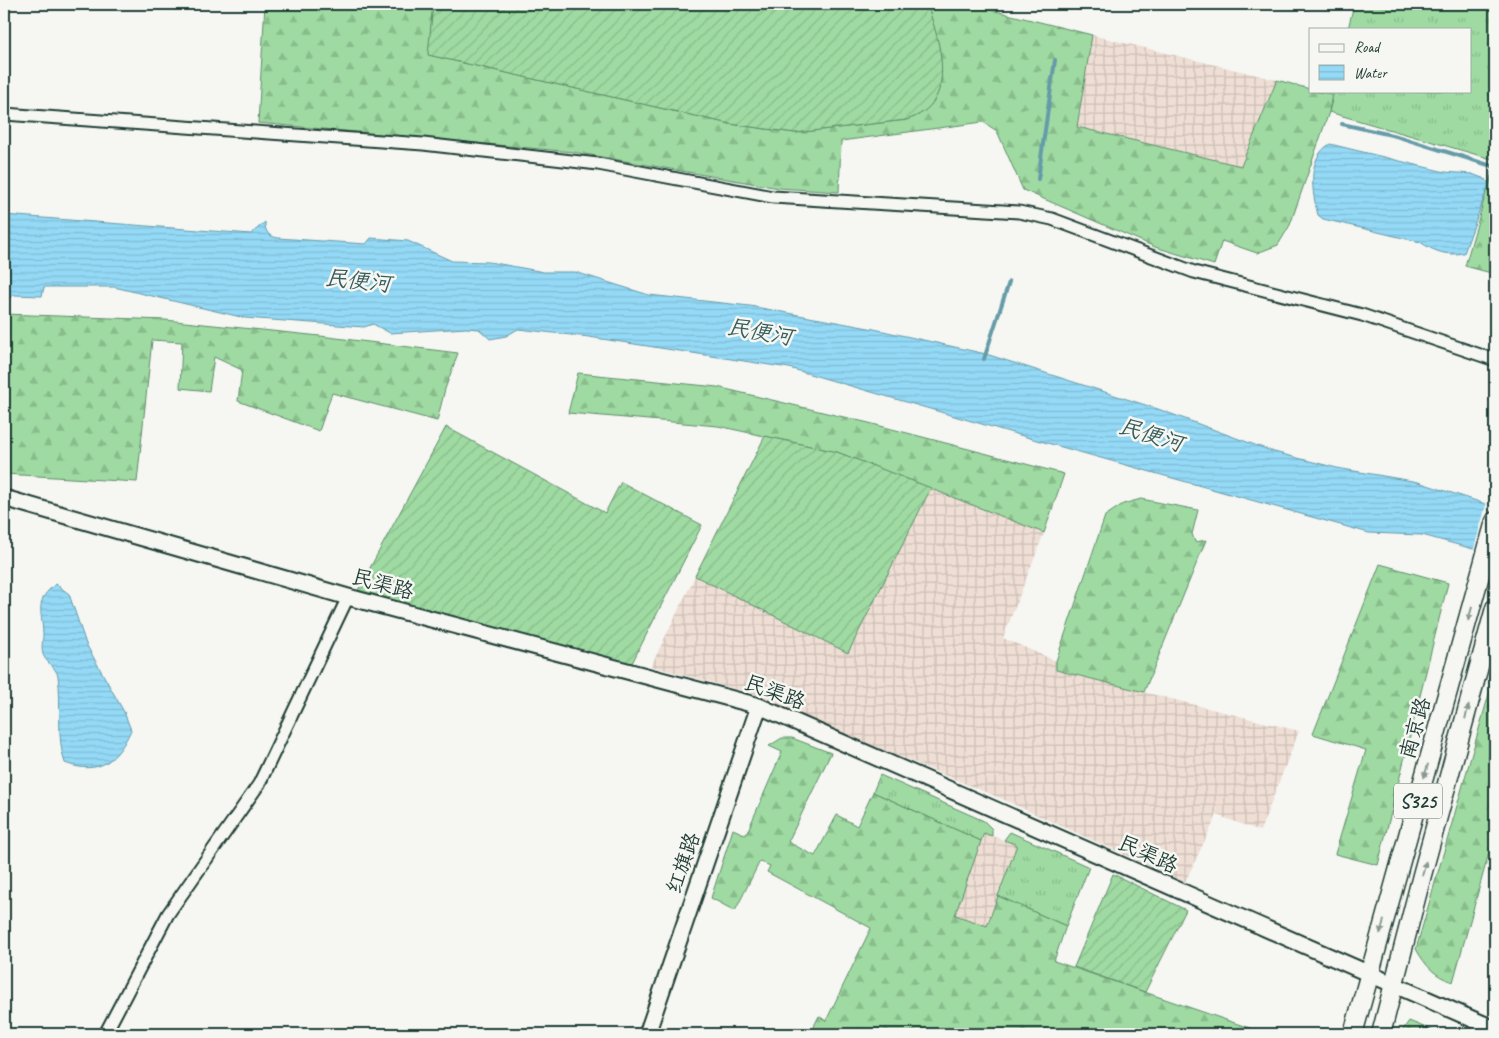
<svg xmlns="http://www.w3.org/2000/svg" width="1499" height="1038" font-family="Caveat,'LXGW WenKai TC',sans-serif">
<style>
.industrial{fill:url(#industrial-grid)}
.grass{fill:url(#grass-tufts);stroke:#5e8c6a}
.forest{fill:url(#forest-firs);stroke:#5e8c6a}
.garden{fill:url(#garden-furrows);stroke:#5e8c6a}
.water{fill:url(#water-rules);stroke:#659ba8}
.pier{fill:#f6f6f2}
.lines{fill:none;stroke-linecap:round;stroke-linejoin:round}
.stream{stroke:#659ba8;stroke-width:4}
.street-casing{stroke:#1f3d34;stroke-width:15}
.secondary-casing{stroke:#1f3d34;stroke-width:19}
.primary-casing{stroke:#1f3d34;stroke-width:21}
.street{stroke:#f6f6f2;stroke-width:11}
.secondary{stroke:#f6f6f2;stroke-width:15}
.primary{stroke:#f6f6f2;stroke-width:18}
.oneway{fill:#8a9a93}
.labels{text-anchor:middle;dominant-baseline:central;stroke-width:5;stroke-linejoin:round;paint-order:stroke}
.shield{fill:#f6f6f2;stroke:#60746d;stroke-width:1}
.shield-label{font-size:20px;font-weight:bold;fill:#1f3d34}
.street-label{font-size:21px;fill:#1f3d34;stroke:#f6f6f2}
.water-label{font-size:22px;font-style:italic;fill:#365c5b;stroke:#f6f6f2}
</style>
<defs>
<pattern id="industrial-grid" width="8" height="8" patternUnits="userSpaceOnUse" patternTransform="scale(1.25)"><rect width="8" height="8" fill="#eeded4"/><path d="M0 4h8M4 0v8" fill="none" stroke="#ccbfb7"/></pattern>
<pattern id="grass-tufts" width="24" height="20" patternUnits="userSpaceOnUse" patternTransform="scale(1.25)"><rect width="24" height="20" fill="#9edaa1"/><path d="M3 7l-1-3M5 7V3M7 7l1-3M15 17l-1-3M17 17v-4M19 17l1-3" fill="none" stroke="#88bc8b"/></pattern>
<pattern id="forest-firs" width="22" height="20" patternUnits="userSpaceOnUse" patternTransform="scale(1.25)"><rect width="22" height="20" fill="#9edaa1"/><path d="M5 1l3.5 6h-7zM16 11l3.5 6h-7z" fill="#88bc8b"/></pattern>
<pattern id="garden-furrows" width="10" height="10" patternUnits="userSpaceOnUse" patternTransform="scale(1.25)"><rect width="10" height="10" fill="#9edaa1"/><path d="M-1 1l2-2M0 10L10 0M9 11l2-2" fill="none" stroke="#88bc8b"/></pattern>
<pattern id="water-rules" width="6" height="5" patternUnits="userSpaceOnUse" patternTransform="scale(1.25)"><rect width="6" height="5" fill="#94d9f6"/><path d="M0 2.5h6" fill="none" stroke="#7fbbd4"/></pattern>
</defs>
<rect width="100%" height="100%" fill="#f6f6f2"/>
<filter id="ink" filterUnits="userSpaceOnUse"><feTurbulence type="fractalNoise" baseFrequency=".02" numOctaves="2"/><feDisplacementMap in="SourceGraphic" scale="10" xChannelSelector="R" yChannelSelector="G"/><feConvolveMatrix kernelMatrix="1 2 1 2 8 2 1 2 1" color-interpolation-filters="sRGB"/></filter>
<g filter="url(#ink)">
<path class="industrial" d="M 1092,35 L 1277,80 L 1241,166 L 1077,127 Z
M 931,488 L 1044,533 L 1003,638 L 1056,661 L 1056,670 L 1299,731 L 1260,831 L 1217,815 L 1185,882 L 1002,799 L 838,731 L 761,696 L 651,666 L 695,576 L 848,653 Z
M 984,833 L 1017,845 L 987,926 L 954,915 Z"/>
<path class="grass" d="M 1354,4 L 1495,4 L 1495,160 L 1329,112 L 1334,91 L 1470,91 L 1470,29 L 1348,29 Z
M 880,775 L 984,821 L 992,829 L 992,836 L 984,833 L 981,841 L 873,792 Z
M 1010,832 L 1089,867 L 1066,926 L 998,896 L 1017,845 L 1004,840 Z"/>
<path class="forest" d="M 265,4 L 433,4 L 429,55 L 730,124 L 795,133 L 906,120 C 960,104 939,43 927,4 L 967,4 L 1092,35 L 1077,127 L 1241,166 L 1277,80 L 1310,89 L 1310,91 L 1332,94 L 1329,112 L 1290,225 L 1278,245 L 1257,253 L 1222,241 L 1214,265 L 1155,247 L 1023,190 L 997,131 L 983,122 L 841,141 L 839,192 L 779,188 L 573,152 L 258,123 Z
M 1492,172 L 1495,173 L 1495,274 L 1465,266 Z
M 4,314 L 165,320 L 320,336 L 458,353 L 445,389 L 437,421 L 332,393 L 319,431 L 238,401 L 242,370 L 214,357 L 209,391 L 180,388 L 182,342 L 152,340 L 137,482 L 4,474 Z
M 578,373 L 717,387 L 869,423 L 1064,474 L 1044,533 L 837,452 L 718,426 L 568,413 Z
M 1141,499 L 1198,510 L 1192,534 L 1195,542 L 1206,540 L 1144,692 L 1056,670 L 1056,661 L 1105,516 L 1123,504 Z
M 1380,564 L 1448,583 L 1378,865 L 1335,854 L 1366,750 L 1313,734 Z
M 1495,673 L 1495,831 L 1453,982 C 1434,976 1426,966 1416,949 Z
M 782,738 L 792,738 L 831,753 L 788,842 L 815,856 L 837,815 L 857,826 L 873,792 L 981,841 L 955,915 L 987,926 L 998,896 L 1066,926 L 1054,961 L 1267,1034 L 810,1034 L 819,1016 L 826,1021 L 871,928 L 767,872 L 770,866 L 760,861 L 735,911 L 711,898 L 733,829 L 746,835 L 782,752 L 769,746 Z
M 1409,1021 L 1441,1034 L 1400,1034 Z"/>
<path class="garden" d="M 433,4 L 927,4 C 940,43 960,104 906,120 L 795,133 L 730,124 L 428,55 Z
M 446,427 L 605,513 L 621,482 L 702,525 L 631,665 L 357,592 Z
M 765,436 L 837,452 L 931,488 L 848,653 L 695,576 Z
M 1113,874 L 1186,910 L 1145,992 L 1074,967 Z"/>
<path class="water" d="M 1330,144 L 1445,172 L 1472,174 L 1485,179 L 1489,184 L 1464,253 C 1447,256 1435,252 1420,242 L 1323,219 L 1318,215 C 1312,193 1306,158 1330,144 Z
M 4,215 L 251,234 L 265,222 C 265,232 268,236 278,238 L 366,244 L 371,238 L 408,241 L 452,261 L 489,262 L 544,272 L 575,272 L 649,295 L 750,306 L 874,329 L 986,354 L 1158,409 L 1274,452 L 1337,468 L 1418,482 L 1495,507 L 1495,555 L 1422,535 L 1369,533 L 1040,441 L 789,368 L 589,337 L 518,329 L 506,336 L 490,339 L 479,329 L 466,328 L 390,333 L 373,324 L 364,327 L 245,318 L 114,287 L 44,287 L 42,296 L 14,295 L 5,301 Z
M 56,584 L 69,594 L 86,644 L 124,712 L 131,730 C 117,761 99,776 65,763 C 56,737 62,704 58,676 C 56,667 45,662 43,654 C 41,648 43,640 43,634 C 42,611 34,600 56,584 Z"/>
<path class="pier" d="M 1487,502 L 1495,505 L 1495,558 L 1473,552 Z"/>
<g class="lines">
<path class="stream" d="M 1342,124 L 1396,136 L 1495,167
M 1038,179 L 1055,60
M 984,359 L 1009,282"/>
<defs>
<path id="street" d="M 4,114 L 423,144 L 598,164 L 773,197 L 1019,212 L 1052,219 L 1194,272 L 1362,315 L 1495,360
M 105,1034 L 168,914 L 259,784 L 348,597"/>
<path id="secondary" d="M 4,498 L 348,597 L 759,706 L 1495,1029
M 647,1034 L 759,706"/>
<path id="primary" d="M 1353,1034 L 1495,521
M 1381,1034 L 1422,875 L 1495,608"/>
</defs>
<use href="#street" class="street-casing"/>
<use href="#secondary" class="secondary-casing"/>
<use href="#primary" class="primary-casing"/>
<use href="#street" class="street"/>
<use href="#secondary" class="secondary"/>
<use href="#primary" class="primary"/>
</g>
<defs><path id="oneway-solid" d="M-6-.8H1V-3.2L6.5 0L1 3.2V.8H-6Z" transform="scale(1.25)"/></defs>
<g class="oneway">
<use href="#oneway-solid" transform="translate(1470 614) rotate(106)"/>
<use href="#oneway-solid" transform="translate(1467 712) rotate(-75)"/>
<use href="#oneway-solid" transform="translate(1426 771) rotate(106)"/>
<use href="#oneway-solid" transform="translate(1424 868) rotate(-75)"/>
<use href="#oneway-solid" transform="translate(1382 927) rotate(106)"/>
</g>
</g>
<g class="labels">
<rect class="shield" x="1394" y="783.5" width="48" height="35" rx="4"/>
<g class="shield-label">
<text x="1418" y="801">S325</text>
</g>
<g class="street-label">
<text transform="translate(383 584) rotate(15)">民渠路</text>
<text transform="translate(775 692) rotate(20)">民渠路</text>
<text transform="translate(1415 728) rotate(-74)">南京路</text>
<text transform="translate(1148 854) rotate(24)">民渠路</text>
<text transform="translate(683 863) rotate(-71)">红旗路</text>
</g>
<g class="water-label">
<text transform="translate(358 281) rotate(6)">民便河</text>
<text transform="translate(760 332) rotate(10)">民便河</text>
<text transform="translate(1151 435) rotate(17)">民便河</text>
</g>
</g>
<rect width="1499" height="1038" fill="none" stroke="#f6f6f2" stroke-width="20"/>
<rect x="10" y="10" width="1479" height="1018" fill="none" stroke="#1f3d34" stroke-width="2" filter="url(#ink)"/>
<rect x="1309" y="28" width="162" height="65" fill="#f6f6f2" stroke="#a0aca6"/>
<rect x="1319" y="44" width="25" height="8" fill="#f6f6f2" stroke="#a0aca6"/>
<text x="1354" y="52" font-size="15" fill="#1f3d34">Road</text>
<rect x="1319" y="65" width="25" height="15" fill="url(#water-rules)" stroke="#a0aca6"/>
<text x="1354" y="78" font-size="15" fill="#1f3d34">Water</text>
</svg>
